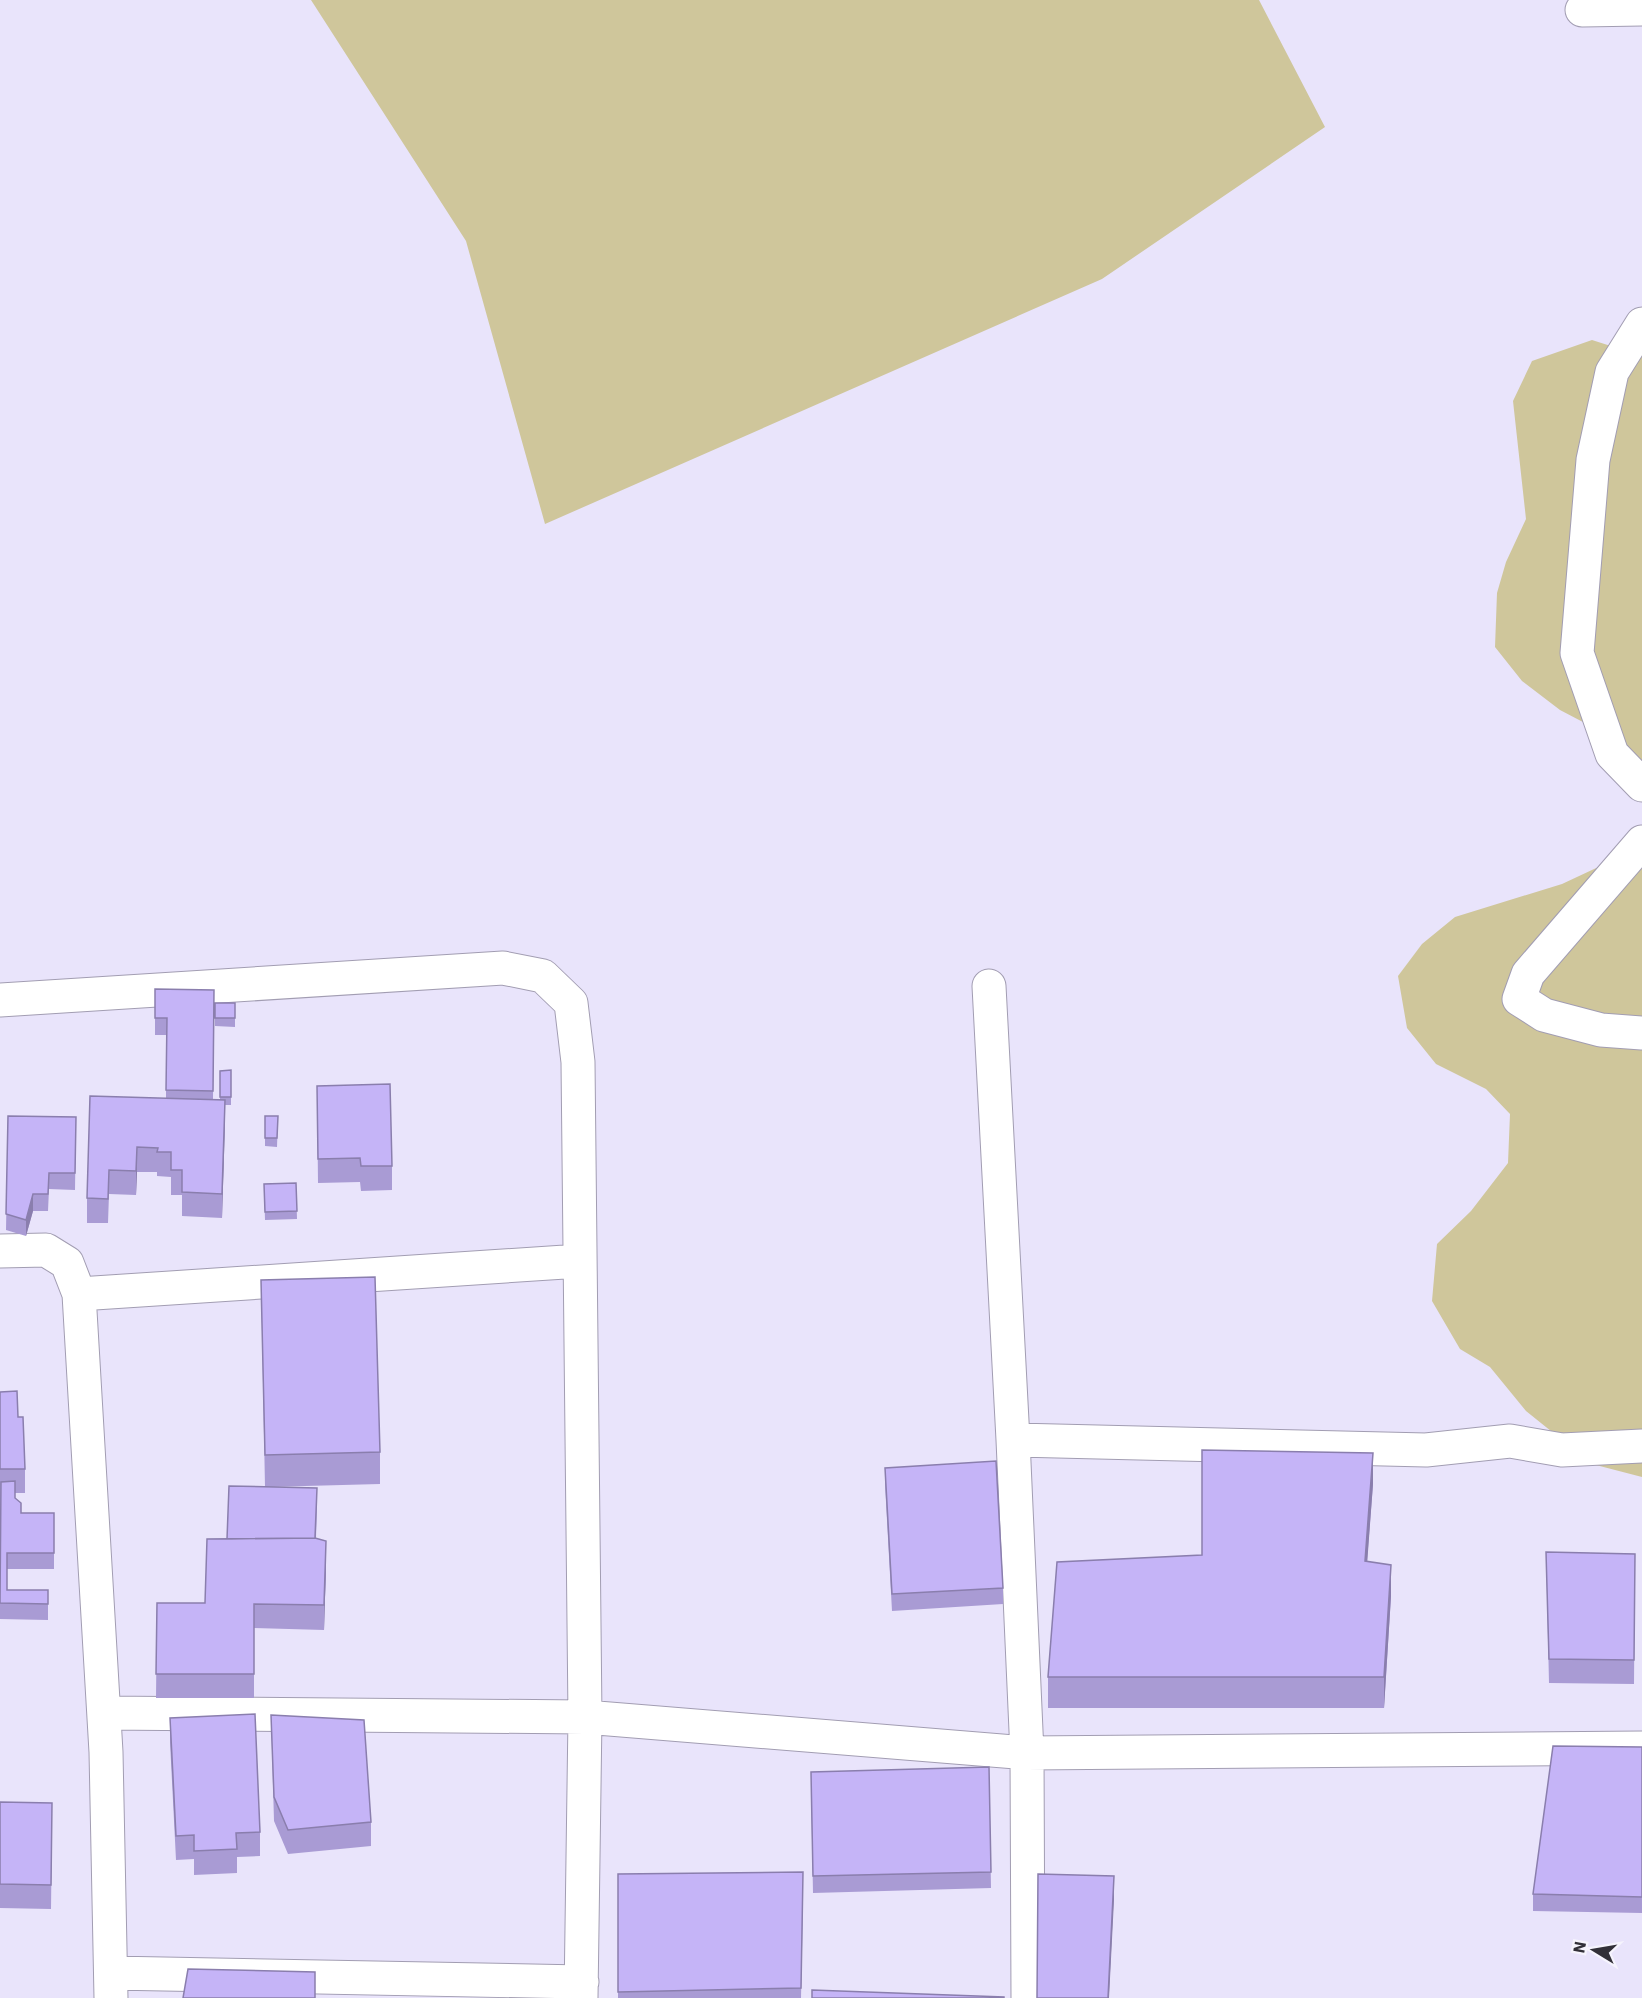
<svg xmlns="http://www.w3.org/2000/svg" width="1642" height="1998" font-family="'IBM Plex Sans',sans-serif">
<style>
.green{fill:#cfc69b}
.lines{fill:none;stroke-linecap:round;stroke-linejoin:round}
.minor-casing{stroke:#a29db2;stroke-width:35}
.minor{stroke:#fff;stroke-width:33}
.wall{fill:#a99bd4}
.shaded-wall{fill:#8a7ead}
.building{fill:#c5b4f7;stroke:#8a7ead;stroke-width:1.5}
</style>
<rect width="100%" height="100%" fill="#e9e4fb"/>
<path class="green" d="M 311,0 L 1259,0 L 1325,127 L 1102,279 L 545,524 L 466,241 Z
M 1592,340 L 1642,356 L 1642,786 L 1623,743 L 1560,710 L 1522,681 L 1495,647 L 1497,593 L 1506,562 L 1526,519 L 1513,401 L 1532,361 Z
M 1642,826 L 1642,1477 L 1592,1464 L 1526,1411 L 1490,1367 L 1460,1349 L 1432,1301 L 1437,1244 L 1471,1211 L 1508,1163 L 1510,1114 L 1486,1089 L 1436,1064 L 1407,1028 L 1398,976 L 1422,944 L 1455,917 L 1562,884 L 1624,855 Z"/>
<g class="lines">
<defs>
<path id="minor" d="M 1582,10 L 1642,9
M 1642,324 L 1612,372 L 1593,460 L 1577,653 L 1612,754 L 1642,785
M 1642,842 L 1528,974 L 1519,999 L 1544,1015 L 1601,1030 L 1642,1033
M 989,986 L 1013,1440 L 1027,1753 L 1028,1998
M 0,1000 L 503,968 L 543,976 L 571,1003 L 578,1062 L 585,1717 L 581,1998
M 0,1251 L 46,1250 L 67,1263 L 79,1294 L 106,1752 L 111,1998
M 79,1294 L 580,1261
M 1013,1440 L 1426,1450 L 1510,1441 L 1562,1450 L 1642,1446
M 104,1713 L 585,1717 L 1027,1753 L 1642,1748
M 111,1973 L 582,1982"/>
</defs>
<use href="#minor" class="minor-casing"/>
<use href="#minor" class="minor"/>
</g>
<path class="wall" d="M 155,989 L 214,990 L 213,1099 L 220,1100 L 220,1071 L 231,1070 L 231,1105 L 225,1105 L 222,1218 L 182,1216 L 182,1195 L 171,1195 L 171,1177 L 157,1176 L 157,1172 L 137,1172 L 136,1195 L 109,1194 L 108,1223 L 87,1223 L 87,1198 L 166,1098 L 166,1035 L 155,1035 Z
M 215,1003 L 235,1003 L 235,1027 L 215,1026 Z
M 317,1086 L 392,1166 L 392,1190 L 361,1191 L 360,1182 L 318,1183 Z
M 8,1116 L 76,1117 L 75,1190 L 49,1189 L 48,1211 L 33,1211 L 26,1236 L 6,1230 Z
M 265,1116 L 278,1116 L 277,1147 L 265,1146 Z
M 296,1183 L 297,1219 L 265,1220 L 264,1184 Z
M 261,1280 L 380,1452 L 380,1484 L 267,1487 L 317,1505 L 316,1538 L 326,1566 L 324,1630 L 254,1628 L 254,1698 L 156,1698 L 157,1603 L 205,1603 L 227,1539 L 265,1487 Z
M 0,1392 L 18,1417 L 25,1469 L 25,1493 L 15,1493 L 15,1498 L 21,1513 L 54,1513 L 54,1569 L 7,1569 L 7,1590 L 48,1590 L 48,1620 L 0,1619 Z
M 885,1468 L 1003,1588 L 1003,1604 L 892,1611 L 885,1484 Z
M 1373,1484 L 1367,1561 L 1391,1596 L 1384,1708 L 1048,1708 L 1048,1677 L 1202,1555 Z
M 1546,1552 L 1635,1554 L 1634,1684 L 1549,1683 Z
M 271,1715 L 371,1822 L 371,1846 L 288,1854 L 274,1821 Z
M 170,1718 L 260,1832 L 260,1856 L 237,1857 L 237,1873 L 194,1875 L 194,1859 L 176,1860 L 170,1742 Z
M 1642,1747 L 1642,1913 L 1533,1911 L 1533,1894 Z
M 989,1767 L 991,1888 L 813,1893 L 811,1788 Z
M 0,1802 L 52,1827 L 51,1909 L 0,1908 Z
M 618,1874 L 803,1903 L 801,1998 L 618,1998 Z"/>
<path class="shaded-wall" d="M 225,1100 L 225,1124 L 222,1218 L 222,1194 Z
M 137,1147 L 137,1172 L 136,1195 L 136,1171 Z
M 33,1194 L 33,1211 L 26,1236 L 26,1220 Z
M 1373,1453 L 1373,1484 L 1365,1592 L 1365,1561 Z
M 326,1541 L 326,1566 L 324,1630 L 324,1605 Z
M 1391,1565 L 1391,1596 L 1384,1708 L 1384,1677 Z
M 1114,1876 L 1114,1900 L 1109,1998 L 1108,1998 Z"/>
<path class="building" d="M 155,989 L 214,990 L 213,1091 L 166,1090 L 167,1018 L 155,1018 Z
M 215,1003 L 235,1003 L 235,1018 L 215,1018 Z
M 231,1070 L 231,1097 L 220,1097 L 220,1071 Z
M 390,1084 L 392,1166 L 361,1166 L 360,1158 L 318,1159 L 317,1086 Z
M 90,1096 L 225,1100 L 222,1194 L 182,1192 L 182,1170 L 171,1170 L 171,1152 L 157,1152 L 158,1148 L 137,1147 L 136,1171 L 109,1170 L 108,1199 L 87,1198 Z
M 8,1116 L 76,1117 L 75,1173 L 49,1173 L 48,1194 L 33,1194 L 26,1220 L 6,1214 Z
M 265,1116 L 278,1116 L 277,1138 L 265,1138 Z
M 296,1183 L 297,1211 L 265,1212 L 264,1184 Z
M 375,1277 L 380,1452 L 265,1455 L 261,1280 Z
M 17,1391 L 18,1417 L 23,1417 L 25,1469 L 0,1469 L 0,1392 Z
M 1202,1450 L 1373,1453 L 1365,1561 L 1391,1565 L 1384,1677 L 1048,1677 L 1057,1562 L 1202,1555 Z
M 996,1461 L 1003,1588 L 892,1594 L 885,1468 Z
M 15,1481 L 15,1498 L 21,1503 L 21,1513 L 54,1513 L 54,1553 L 7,1553 L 7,1590 L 48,1590 L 48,1604 L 0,1603 L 1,1482 Z
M 229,1486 L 317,1488 L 315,1538 L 227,1539 Z
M 315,1538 L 326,1541 L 324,1605 L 254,1604 L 254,1674 L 156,1674 L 157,1603 L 205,1603 L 207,1539 Z
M 1546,1552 L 1635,1554 L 1634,1660 L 1549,1659 Z
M 255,1714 L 260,1832 L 236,1833 L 237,1849 L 194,1851 L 194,1835 L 176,1836 L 170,1718 Z
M 271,1715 L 364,1720 L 371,1822 L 288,1830 L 274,1797 Z
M 1553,1746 L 1642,1747 L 1642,1897 L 1533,1894 Z
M 989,1767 L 991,1872 L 813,1876 L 811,1772 Z
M 0,1802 L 52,1803 L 51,1885 L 0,1884 Z
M 803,1872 L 801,1988 L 618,1992 L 618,1874 Z
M 1038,1874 L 1114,1876 L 1108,1998 L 1037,1998 Z
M 188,1969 L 315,1972 L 315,1998 L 183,1998 Z
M 812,1990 L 1004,1997 L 1004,1998 L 812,1998 Z"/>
<g transform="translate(1594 1950) rotate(281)" stroke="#f6f4fd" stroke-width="4.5" paint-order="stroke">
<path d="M0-4.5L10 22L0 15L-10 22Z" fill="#323038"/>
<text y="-9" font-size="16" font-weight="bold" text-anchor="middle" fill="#323038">N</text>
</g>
</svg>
